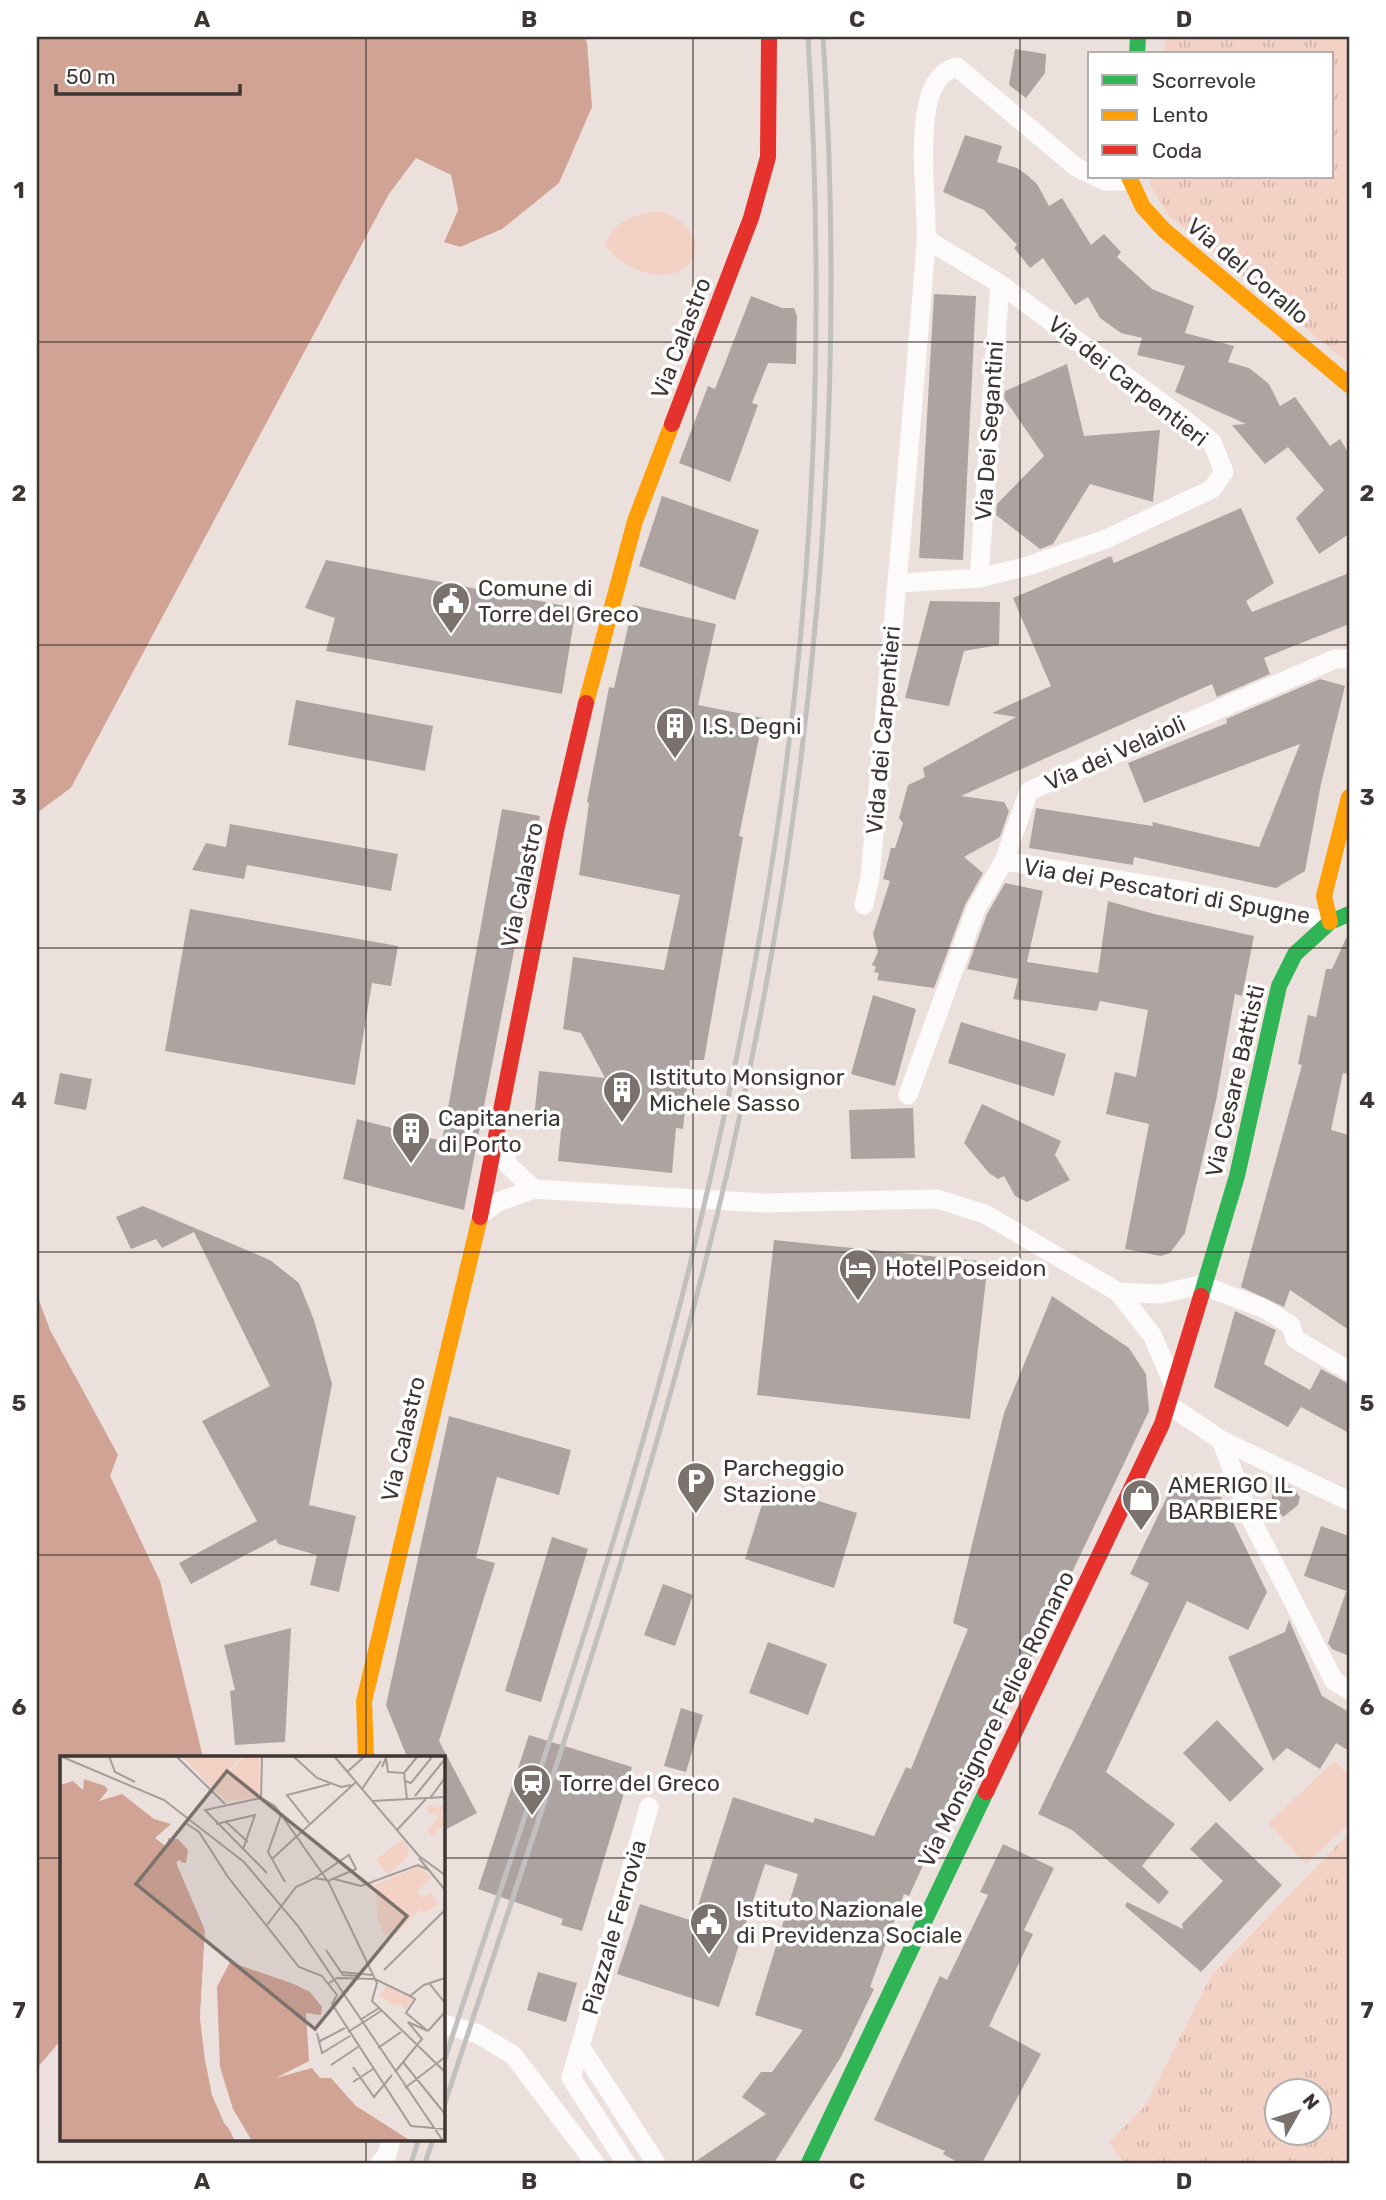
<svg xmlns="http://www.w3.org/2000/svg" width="1386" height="2200" font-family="Rubik,sans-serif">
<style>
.grass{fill:url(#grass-tufts);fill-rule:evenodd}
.green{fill:#f3d1c5}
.water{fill:#d0a394}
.pier{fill:#ece0dc}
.building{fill:#ada4a1}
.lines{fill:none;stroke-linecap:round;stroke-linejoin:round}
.street{stroke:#fcfafa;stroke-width:19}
.fast{stroke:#30b455;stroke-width:16}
.slow{stroke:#ff9f0a;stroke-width:16}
.jam{stroke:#e5322d;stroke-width:16}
.rail{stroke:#c2c0bf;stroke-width:5}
.grid{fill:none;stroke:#3e3633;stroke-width:2;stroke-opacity:0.55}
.labels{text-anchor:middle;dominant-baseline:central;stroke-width:7;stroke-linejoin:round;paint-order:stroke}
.street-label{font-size:23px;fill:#3e3633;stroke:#fff}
.poi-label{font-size:23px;fill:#3e3633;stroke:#fff;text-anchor:start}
.inset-road{fill:none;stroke:#a69c98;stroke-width:2}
.view{fill:#7b726e;fill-opacity:0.15;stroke:#7b726e;stroke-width:3.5}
.inset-edge{fill:none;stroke:#3e3633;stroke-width:3.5}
.neatline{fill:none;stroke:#3e3633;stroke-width:2.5}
.grid-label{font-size:23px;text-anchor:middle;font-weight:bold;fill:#3e3633}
</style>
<defs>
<pattern id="grass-tufts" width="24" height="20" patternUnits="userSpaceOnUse" patternTransform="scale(1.75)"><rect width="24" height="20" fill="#f3d1c5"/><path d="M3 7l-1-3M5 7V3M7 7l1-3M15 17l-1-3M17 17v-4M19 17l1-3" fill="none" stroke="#d1b4aa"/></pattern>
</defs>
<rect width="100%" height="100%" fill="#ece0dc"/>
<path class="grass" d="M 1166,37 L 1349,37 L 1349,364 L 1169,216 L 1150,185 L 1150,177 L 1332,177 L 1332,54 L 1164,54 Z
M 1349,1833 L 1349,2163 L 1125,2163 L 1109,2142 L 1145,2106 L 1211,1976 ZM 1278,2092 L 1320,2092 L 1320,2134 L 1278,2134 Z"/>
<path class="green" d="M 664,212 C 738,245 668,314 605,246 C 612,220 640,211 664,212 Z
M 1335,1761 L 1349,1776 L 1349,1824 L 1306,1864 L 1268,1823 Z"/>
<path class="water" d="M 37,37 L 584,37 L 587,43 L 592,107 L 559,183 L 502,229 L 460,247 L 444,242 L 458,210 L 451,175 L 416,159 L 389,194 L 71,788 L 37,813 Z
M 37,1295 L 50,1330 L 118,1455 L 110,1476 L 160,1581 L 203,1757 L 61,1757 L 61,2040 L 37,2068 Z"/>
<path class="pier" d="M 416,158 L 451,175 L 458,210 L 444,242 L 442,245 L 454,210 L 448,177 L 417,163 L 392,196 L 74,790 L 37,816 L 37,813 L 71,788 L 389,194 Z"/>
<path class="building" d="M 1015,49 L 1046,54 L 1045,73 L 1026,98 L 1009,85 Z
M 965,135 L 1002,146 L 997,162 L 1017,168 L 1027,175 L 1037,184 L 1049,206 L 1062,198 L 1091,245 L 1104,234 L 1121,252 L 1117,257 L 1152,289 L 1194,306 L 1185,333 L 1234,346 L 1228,362 L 1249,368 L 1258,375 L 1269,384 L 1280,406 L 1295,397 L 1330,446 L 1340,439 L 1349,454 L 1349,534 L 1319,554 L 1296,518 L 1324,490 L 1288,447 L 1265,464 L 1232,425 L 1246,424 L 1175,392 L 1185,366 L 1137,355 L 1142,338 L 1121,333 L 1100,318 L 1088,297 L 1075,305 L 1043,258 L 1030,268 L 1014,248 L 1017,245 L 984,210 L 943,192 Z
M 934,294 L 976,296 L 963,560 L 919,558 Z
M 751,296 L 782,308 L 794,308 L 797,316 L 796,364 L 768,363 L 752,403 L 758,405 L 730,482 L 679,463 L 708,386 L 715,389 Z
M 1067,364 L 1084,436 L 1160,430 L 1153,502 L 1090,484 L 1053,544 L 1040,549 L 996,515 L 997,504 L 1044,456 L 1004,398 L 1005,391 Z
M 662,496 L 759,530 L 735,600 L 639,566 Z
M 1241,508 L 1274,583 L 1246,601 L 1252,612 L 1349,573 L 1349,624 L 1264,658 L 1270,674 L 1217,697 L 1212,684 L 961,796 L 1004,802 L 1009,811 L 1000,837 L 964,857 L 983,873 L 965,905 L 934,988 L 877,980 L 879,973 L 874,972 L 876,967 L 872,965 L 878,952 L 873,934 L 890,881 L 883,879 L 891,848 L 895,848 L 903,823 L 899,818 L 908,785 L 925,777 L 923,768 L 1016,717 L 992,713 L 1051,686 L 1013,598 L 1111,556 L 1114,563 Z
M 326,560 L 576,608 L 562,694 L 326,651 L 335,618 L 305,608 Z
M 930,601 L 1000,602 L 999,645 L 964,651 L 949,706 L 905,698 Z
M 633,605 L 716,624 L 698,705 L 763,718 L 739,836 L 743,837 L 704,1060 L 690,1060 L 683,1129 L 676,1128 L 672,1173 L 558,1161 L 562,1121 L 534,1118 L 539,1071 L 605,1078 L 581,1033 L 563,1029 L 573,957 L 664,970 L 680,895 L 579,875 L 589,803 L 587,802 L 609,687 L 614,688 Z
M 1320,679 L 1345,686 L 1321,784 L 1305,871 L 1276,888 L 1134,857 L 1133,865 L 1029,848 L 1036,808 L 1153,826 L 1152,822 L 1259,847 L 1300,744 L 1144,803 L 1128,763 L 1227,723 L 1226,719 Z
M 296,700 L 433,726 L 425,771 L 288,745 Z
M 502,809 L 540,816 L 464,1210 L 343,1179 L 357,1119 L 442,1141 Z
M 230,824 L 398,854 L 391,891 L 247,865 L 244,879 L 192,870 L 206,843 L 226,847 Z
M 1005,883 L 1043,891 L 1027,962 L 1098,973 L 1108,901 L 1154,914 L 1254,936 L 1242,996 L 1235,994 L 1216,1101 L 1185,1233 L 1170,1253 L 1161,1256 L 1125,1249 L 1149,1124 L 1106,1114 L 1115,1072 L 1136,1077 L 1148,1010 L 1100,1001 L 1097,1011 L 1013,999 L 1018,979 L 967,969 L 987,914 Z
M 190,909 L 398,946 L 391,986 L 372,983 L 355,1085 L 165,1051 Z
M 1349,932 L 1349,1074 L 1343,1073 L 1331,1130 L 1349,1135 L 1349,1330 L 1290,1290 L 1284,1307 L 1241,1287 L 1302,1065 L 1298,1064 L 1308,1015 L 1316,1017 L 1326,969 L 1332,969 Z
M 873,995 L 916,1009 L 895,1086 L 851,1074 Z
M 961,1022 L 1066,1054 L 1054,1096 L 948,1063 Z
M 60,1073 L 92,1079 L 86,1110 L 54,1104 Z
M 982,1104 L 1061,1141 L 1055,1155 L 1070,1180 L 1027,1202 L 1015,1196 L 1004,1176 L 998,1179 L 989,1173 L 964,1143 Z
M 913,1108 L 915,1158 L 851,1159 L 849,1110 Z
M 143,1206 L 270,1260 L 299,1283 L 314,1320 L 332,1384 L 309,1505 L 356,1516 L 339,1592 L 310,1585 L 317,1555 L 278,1544 L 276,1539 L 191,1584 L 179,1563 L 257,1521 L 202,1421 L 270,1386 L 194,1232 L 162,1248 L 156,1239 L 131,1249 L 116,1217 Z
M 774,1240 L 988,1262 L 970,1419 L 757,1395 Z
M 1052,1296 L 1129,1348 L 1146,1374 L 1149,1411 L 973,1780 L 964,1776 L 909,1896 L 904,1894 L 870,1987 L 874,1989 L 841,2057 L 774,2163 L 693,2163 L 766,2114 L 742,2097 L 761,2072 L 772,2072 L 803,2030 L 755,2015 L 798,1874 L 765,1864 L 719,2007 L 617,1974 L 640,1904 L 693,1921 L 733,1797 L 813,1823 L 815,1818 L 874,1836 L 906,1767 L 911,1769 L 968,1629 L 953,1623 L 1004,1413 Z
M 1235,1311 L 1276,1330 L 1264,1364 L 1310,1390 L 1321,1369 L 1349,1384 L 1349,1433 L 1301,1407 L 1288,1427 L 1214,1387 Z
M 449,1416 L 571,1450 L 559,1495 L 497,1477 L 476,1558 L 495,1563 L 439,1741 L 477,1813 L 443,1831 L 443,1757 L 407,1757 L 386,1705 Z
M 1178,1474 L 1220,1495 L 1267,1592 L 1248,1630 L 1187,1601 L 1106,1772 L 1175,1824 L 1142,1866 L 1169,1892 L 1159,1904 L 1072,1830 L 1038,1814 L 1149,1583 L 1130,1574 Z
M 768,1485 L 857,1513 L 834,1588 L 745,1559 Z
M 1283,1485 L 1292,1487 L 1300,1497 L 1298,1505 L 1283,1517 L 1272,1502 L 1272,1494 Z
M 1321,1526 L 1349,1536 L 1349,1592 L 1304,1576 Z
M 552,1537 L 588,1549 L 541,1702 L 505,1691 Z
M 663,1584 L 693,1595 L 675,1646 L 644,1635 Z
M 1346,1592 L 1349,1593 L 1349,1656 L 1332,1649 L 1328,1643 Z
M 1289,1620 L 1322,1696 L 1349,1712 L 1349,1751 L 1336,1743 L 1320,1769 L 1287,1748 L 1273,1761 L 1228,1657 L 1285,1632 Z
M 291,1628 L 285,1742 L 235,1745 L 230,1691 L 235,1690 L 224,1645 Z
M 768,1642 L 827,1664 L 808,1715 L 749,1693 Z
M 681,1708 L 703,1715 L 686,1772 L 664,1766 Z
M 1217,1720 L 1264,1769 L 1230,1802 L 1183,1753 Z
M 529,1735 L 632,1767 L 582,1931 L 561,1925 L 563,1919 L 478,1889 Z
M 1216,1822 L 1282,1885 L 1201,1972 L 1125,1906 L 1127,1902 L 1183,1929 L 1182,1924 L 1223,1881 L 1190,1849 Z
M 1003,1844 L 1054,1868 L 1024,1930 L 1033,1934 L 989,2026 L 1041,2054 L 982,2163 L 959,2163 L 943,2154 L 945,2151 L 874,2120 L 940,1976 L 947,1980 L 988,1895 L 980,1892 Z
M 538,1972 L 577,1983 L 566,2022 L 527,2010 Z"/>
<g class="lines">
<path class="street" d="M 1096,177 L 1105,181 L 1130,181
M 979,578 L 1000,284
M 897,583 L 979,578 L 1028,566 L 1106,539 L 1212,489 L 1224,472 L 1212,442 L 1181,417 L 1000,284 L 926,239
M 1004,861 L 1180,890 L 1330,922
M 864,905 L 870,877 C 889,666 910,454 926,242 C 929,200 906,77 957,67 L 1076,167 L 1090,174
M 908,1095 L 976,909 L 1004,861 L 1029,791 L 1335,659 L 1349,659
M 496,1138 L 509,1166 L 534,1189
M 480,1215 L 498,1202 L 534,1189 L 763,1203 L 937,1199 L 985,1214 L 1118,1292 L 1152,1335 L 1173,1383
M 1118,1292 L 1160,1294 L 1201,1285 L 1263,1308 L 1291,1325 L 1295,1339 L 1349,1371
M 1169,1405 L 1221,1440 L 1349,1501
M 1221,1440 L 1251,1519 L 1334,1681 L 1349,1690
M 443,2024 L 478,2034 L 513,2055 L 595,2163
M 580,2046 L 656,2163
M 380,2163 L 387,2155 L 391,2139
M 626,2163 L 571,2078 L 649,1807"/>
<path class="fast" d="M 1137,54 L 1138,37
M 1201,1296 L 1237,1176 L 1279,986 L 1295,954 L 1330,922 L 1349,914
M 809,2163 L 986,1792"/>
<path class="slow" d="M 1129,177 L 1143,207 L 1164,230 L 1349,385
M 586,703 L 635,521 L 672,424
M 1330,922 L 1324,896 L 1349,797
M 366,1757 L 364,1701 L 480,1217"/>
<path class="jam" d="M 672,424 L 751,218 L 768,157 L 769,37
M 480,1217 L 556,831 L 586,703
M 986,1792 L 1162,1424 L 1201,1296"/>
<path class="rail" d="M 443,2065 C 533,1787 632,1512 699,1227 C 735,1075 766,921 786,766 C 818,524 823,279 808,37
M 443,2109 C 546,1795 656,1483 730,1160 C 814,793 848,413 823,37
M 411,2163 L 419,2139
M 425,2163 L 433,2139"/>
</g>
<path class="grid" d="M 366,37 L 366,1757M 693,37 L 693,2163M 1020,37 L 1020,2163M 37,342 L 1349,342M 37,645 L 1349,645M 37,948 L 1349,948M 37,1252 L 1349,1252M 37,1555 L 1349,1555M 37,1858 L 61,1858M 443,1858 L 1349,1858M 366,2139 L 366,2163"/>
<defs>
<symbol id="civic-pin" viewBox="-11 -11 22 30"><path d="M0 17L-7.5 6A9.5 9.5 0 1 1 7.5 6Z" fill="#7b726e" stroke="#fff"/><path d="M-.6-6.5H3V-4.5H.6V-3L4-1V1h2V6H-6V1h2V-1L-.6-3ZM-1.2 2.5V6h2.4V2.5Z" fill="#fff"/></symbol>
<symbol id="building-pin" viewBox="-11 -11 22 30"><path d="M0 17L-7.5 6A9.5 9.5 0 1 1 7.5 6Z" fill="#7b726e" stroke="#fff"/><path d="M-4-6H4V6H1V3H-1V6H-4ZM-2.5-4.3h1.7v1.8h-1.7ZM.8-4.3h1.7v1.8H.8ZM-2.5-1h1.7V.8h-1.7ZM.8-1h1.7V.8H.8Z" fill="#fff"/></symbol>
<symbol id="hotel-pin" viewBox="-11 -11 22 30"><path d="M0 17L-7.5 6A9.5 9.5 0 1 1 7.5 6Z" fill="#7b726e" stroke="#fff"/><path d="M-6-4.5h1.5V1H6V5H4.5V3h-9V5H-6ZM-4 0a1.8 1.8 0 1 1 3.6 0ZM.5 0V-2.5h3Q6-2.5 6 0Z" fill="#fff"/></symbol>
<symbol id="parking-pin" viewBox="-11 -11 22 30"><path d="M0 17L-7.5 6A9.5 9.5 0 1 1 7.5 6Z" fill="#7b726e" stroke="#fff"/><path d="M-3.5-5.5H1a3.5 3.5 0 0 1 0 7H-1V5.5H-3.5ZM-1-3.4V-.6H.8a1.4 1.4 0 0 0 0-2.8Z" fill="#fff"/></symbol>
<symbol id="shop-pin" viewBox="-11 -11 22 30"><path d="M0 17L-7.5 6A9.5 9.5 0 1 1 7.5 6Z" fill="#7b726e" stroke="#fff"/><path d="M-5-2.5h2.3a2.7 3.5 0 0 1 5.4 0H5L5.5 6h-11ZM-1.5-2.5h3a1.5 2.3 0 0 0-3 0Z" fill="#fff"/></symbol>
<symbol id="station-pin" viewBox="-11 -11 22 30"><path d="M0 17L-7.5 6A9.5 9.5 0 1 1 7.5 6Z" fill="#7b726e" stroke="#fff"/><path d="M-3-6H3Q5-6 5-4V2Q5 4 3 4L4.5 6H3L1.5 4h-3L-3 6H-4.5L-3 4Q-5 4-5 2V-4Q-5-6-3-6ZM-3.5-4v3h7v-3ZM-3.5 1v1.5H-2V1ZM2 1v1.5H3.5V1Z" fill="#fff"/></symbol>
</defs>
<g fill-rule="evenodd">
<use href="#civic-pin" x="429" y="579" width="44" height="60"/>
<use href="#building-pin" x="653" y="704" width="44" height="60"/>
<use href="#building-pin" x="600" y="1068" width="44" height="60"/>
<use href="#building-pin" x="389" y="1109" width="44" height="60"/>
<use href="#hotel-pin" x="836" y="1246" width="44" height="60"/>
<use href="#parking-pin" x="674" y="1459" width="44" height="60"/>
<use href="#shop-pin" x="1119" y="1476" width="44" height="60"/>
<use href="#station-pin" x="510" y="1761" width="44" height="60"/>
<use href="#civic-pin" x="687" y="1900" width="44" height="60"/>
</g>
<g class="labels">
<g class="street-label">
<text transform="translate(1248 271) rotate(40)">Via del Corallo</text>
<text transform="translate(681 338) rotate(-69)">Via Calastro</text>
<text transform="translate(1128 381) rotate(38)">Via dei Carpentieri</text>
<text transform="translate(989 431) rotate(-86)">Via Dei Segantini</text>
<text transform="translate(883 730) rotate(-85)">Vida dei Carpentieri</text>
<text transform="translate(1115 753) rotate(-24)">Via dei Velaioli</text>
<text transform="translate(522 885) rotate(-78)">Via Calastro</text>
<text transform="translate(1167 891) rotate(10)">Via dei Pescatori di Spugne</text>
<text transform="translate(1235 1081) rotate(-77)">Via Cesare Battisti</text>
<text transform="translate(403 1439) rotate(-77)">Via Calastro</text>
<text transform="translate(996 1719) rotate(-64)">Via Monsignore Felice Romano</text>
<text transform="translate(614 1927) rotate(-74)">Piazzale Ferrovia</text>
</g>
<g class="poi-label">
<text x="478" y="588">Comune di<tspan x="478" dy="26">Torre del Greco</tspan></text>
<text x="702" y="726">I.S. Degni</text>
<text x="649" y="1077">Istituto Monsignor<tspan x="649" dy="26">Michele Sasso</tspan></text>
<text x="438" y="1118">Capitaneria<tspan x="438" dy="26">di Porto</tspan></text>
<text x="885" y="1268">Hotel Poseidon</text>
<text x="723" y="1468">Parcheggio<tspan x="723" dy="26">Stazione</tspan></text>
<text x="1168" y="1485">AMERIGO IL<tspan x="1168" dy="26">BARBIERE</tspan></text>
<text x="559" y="1783">Torre del Greco</text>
<text x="736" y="1909">Istituto Nazionale<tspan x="736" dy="26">di Previdenza Sociale</tspan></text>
</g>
</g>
<g transform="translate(60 1756)">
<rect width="385" height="385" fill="#ece0dc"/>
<path d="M 122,0 L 182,0 L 152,32 ZM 185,0 L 199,0 L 199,41 L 167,46 L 154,33 ZM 370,49 L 377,52 L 385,49 L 381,59 L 385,68 L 372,80 L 367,74 L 379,63 L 378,57 L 370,58 L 365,52 ZM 359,110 L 372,122 L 357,135 L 363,142 L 370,136 L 379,148 L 364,157 L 360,153 L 336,178 L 324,179 L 317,160 L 316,129 Z" fill="#f3d1c5"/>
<path d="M 342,83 L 349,93 L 347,102 L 328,118 L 316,104 ZM 327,230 L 352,243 L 346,253 L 340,248 L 334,250 L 319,239 Z" fill="#f3d1c5"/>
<path d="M 24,23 L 45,30 L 48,34 L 39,45 L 62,38 L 94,63 L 111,68 L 95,82 L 107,91 L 108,82 L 118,83 L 128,94 L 126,107 L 116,105 L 145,174 L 140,262 L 145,304 L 152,339 L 175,385 L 0,385 L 0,29 L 13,25 L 23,34 ZM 170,206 L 234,228 L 250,236 L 262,251 L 261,259 L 246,257 L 249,305 L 216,322 L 252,312 L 260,322 L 271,322 L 296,350 L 351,385 L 192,385 L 173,353 L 160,311 L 157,231 Z" fill="#d0a394"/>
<path d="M 120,103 L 148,173 L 144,262 L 148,303 L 156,338 L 179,385 L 164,367 L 152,339 L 140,262 L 145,174 L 117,109 Z" fill="#ece0dc"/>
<path class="inset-road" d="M 0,0 L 104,44 L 184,106 L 238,170 L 383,385M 49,0 L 55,16 L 75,26M 116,0 L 165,48M 233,0 L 257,22 L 281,31 L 291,29M 274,0 L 359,100 L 385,119M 322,11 L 326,2 L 328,16 L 344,17M 287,16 L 305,0M 345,25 L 351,27 L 372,1M 302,33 L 321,5M 355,40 L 385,3M 201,42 L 202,0M 370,42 L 385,22M 347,43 L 344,17 L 357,1M 312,45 L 385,41M 221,59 L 208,96 L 225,126M 165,65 L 188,86M 124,66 L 139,76 L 168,121 L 239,211 L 262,220 L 277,239 L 272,248 L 279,259 L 351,370 L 385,373M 249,67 L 227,39 L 270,28M 156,68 L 195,59 L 183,93M 337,74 L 366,43M 359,102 L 385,134M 212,103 L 296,26M 207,117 L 145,54 L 201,42 L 215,50 L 269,127 L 317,227 L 312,245 L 385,316M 255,122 L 289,99 L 296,113 L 268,125M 274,123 L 301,130 L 358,109 L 369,114M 207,169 L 236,131 L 255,122 L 266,124M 266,194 L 283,219 L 300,220M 324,214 L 385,154M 281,216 L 312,219M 269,227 L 277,222 L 315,223 L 350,240M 369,227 L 385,247M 350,240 L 355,243 L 346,257 L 368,275M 350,240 L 364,229 L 385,222M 300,264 L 319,252M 368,275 L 385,256M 288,276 L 321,255M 257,277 L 262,297 L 290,280M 260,285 L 285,272M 318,292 L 341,276M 343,306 L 385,358M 271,309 L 298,291M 293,311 L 314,341 L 332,319M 335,316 L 362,283 L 348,266 L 368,275M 293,326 L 313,313M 345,332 L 385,301"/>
<path class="view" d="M 167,15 L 347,160 L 255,273 L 76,128 Z"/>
<rect width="385" height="385" class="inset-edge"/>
</g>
<rect width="1386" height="2200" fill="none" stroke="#ffffff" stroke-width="77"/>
<rect x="1088" y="52" width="245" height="126" fill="#ffffff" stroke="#b2afad" stroke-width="2"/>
<rect x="1102" y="75" width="35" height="10" fill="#30b455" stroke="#b2afad" stroke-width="2"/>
<text x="1152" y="88" font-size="21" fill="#3e3633">Scorrevole</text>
<rect x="1102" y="110" width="35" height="10" fill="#ff9f0a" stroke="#b2afad" stroke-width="2"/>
<text x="1152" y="122" font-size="21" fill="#3e3633">Lento</text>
<rect x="1102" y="145" width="35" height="10" fill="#e5322d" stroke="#b2afad" stroke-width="2"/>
<text x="1152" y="158" font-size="21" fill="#3e3633">Coda</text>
<g transform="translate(1298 2112) rotate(51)"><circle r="33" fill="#ffffff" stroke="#b2afad" stroke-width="2"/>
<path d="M0-5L12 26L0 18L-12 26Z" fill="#7b726e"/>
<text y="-10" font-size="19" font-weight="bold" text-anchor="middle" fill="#3e3633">N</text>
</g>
<path d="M56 84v10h184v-10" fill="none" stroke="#3e3633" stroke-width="3.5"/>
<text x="66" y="84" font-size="21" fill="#3e3633" stroke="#ffffff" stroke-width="5" paint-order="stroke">50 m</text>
<rect x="38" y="38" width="1310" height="2124" class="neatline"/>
<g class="grid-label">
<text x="202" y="27">A</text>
<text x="529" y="27">B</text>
<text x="857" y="27">C</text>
<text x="1184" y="27">D</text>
<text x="19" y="198">1</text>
<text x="1367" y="198">1</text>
<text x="19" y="501">2</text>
<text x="1367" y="501">2</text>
<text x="19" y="805">3</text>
<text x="1367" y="805">3</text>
<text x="19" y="1108">4</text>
<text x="1367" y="1108">4</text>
<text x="19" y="1411">5</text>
<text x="1367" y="1411">5</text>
<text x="19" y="1715">6</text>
<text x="1367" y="1715">6</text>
<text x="19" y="2018">7</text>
<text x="1367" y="2018">7</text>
<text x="202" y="2189">A</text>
<text x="529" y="2189">B</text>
<text x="857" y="2189">C</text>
<text x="1184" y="2189">D</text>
</g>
</svg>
